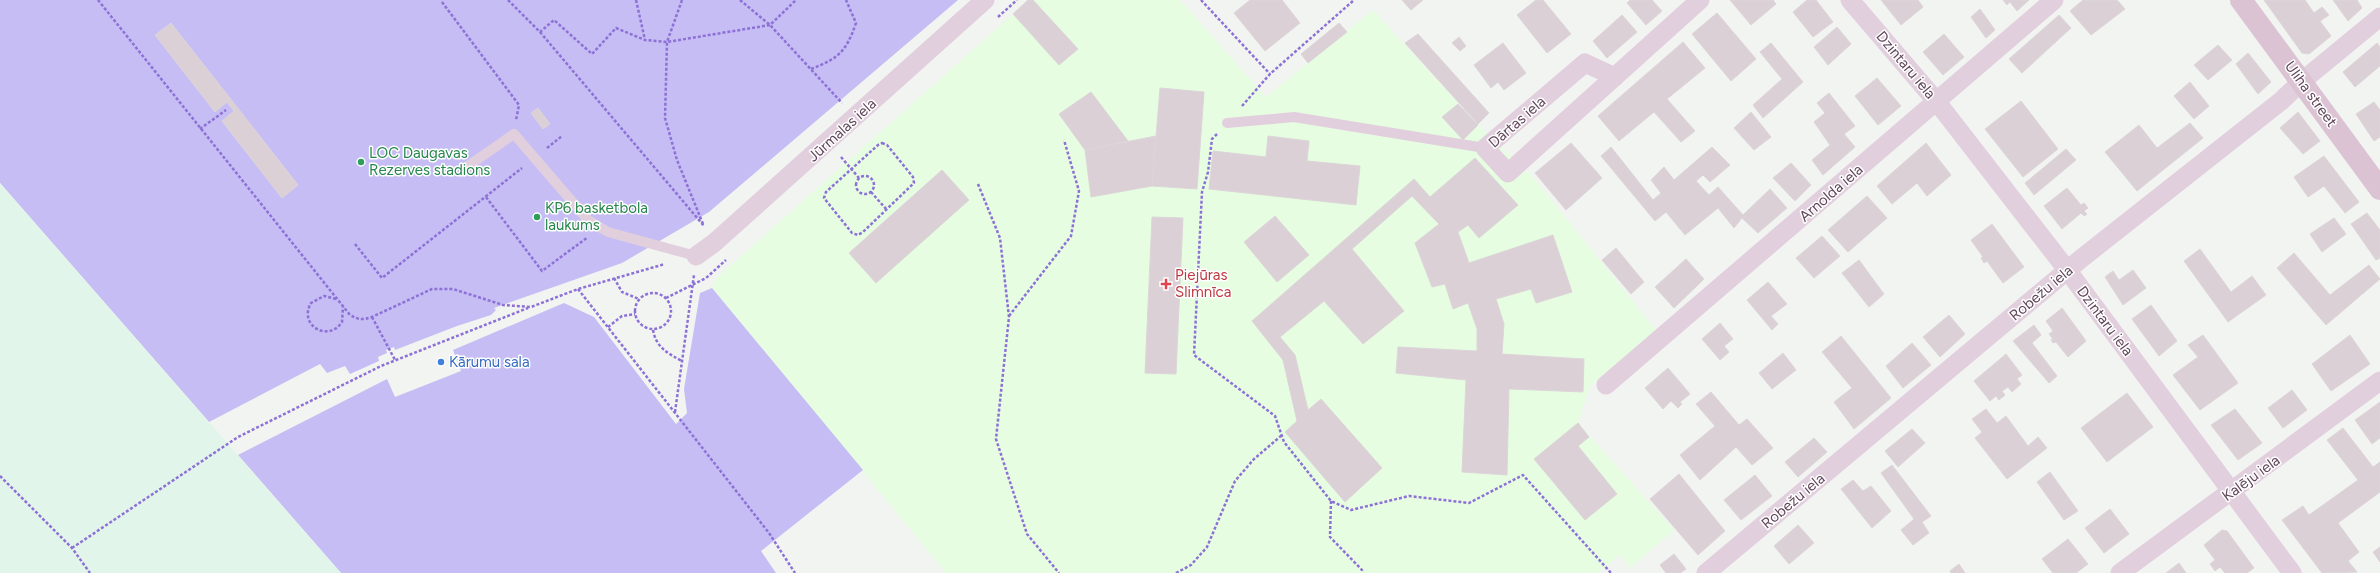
<svg xmlns="http://www.w3.org/2000/svg" width="2380" height="573" font-family="Figtree,sans-serif">
<style>
.medical{fill:#e6fde2}
.green{fill:#c5bdf4}
.sand{fill:#e2f5ea}
.building{fill:#dad0d5;stroke:#ddd5d9}
.lines{fill:none;stroke-linecap:round;stroke-linejoin:round}
.path{stroke:#8d71d6;stroke-width:2.5;stroke-dasharray:3 2;stroke-linecap:butt}
.service{stroke:#e2cfde;stroke-width:10}
.minor{stroke:#e2cfde;stroke-width:19}
.secondary{stroke:#dbc3d4;stroke-width:22}
.leisure-dot{fill:#2e9e5b;stroke:#fff;stroke-width:1.5}
.health-dot{fill:#e0444e;stroke:#fff;stroke-width:1.5}
.shop-dot{fill:#3f7fe0;stroke:#fff;stroke-width:1.5}
.labels{text-anchor:middle;dominant-baseline:central;stroke-width:3;stroke-linejoin:round;paint-order:stroke}
.street-label{font-size:15px;fill:#61475b;stroke:#fff}
.leisure-label{font-size:15px;fill:#27864d;stroke:#fff;text-anchor:start}
.health-label{font-size:15px;fill:#be3a42;stroke:#fff;text-anchor:start}
.shop-label{font-size:15px;fill:#366cbe;stroke:#fff;text-anchor:start}
</style>
<rect width="100%" height="100%" fill="#f2f4f1"/>
<path class="medical" d="M 1029,0 L 1180,0 L 1266,97 L 1373,10 L 1479,126 L 1532,176 L 1656,330 L 1590,386 L 1578,423 L 1674,530 L 1630,568 L 1620,555 L 1598,573 L 946,573 L 712,288 L 715,279 Z"/>
<path class="green" d="M 0,0 L 958,0 L 709,212 L 622,263 L 494,308 L 496,310 L 491,315 L 457,326 L 395,350 L 394,347 L 386,350 L 387,353 L 378,357 L 379,361 L 350,374 L 345,366 L 327,373 L 320,364 L 209,422 L 0,183 Z
M 712,288 L 863,470 L 761,551 L 776,573 L 341,573 L 238,455 L 387,379 L 395,397 L 461,371 L 453,350 L 564,303 L 594,317 L 676,424 L 687,413 L 684,389 L 700,293 Z"/>
<path class="sand" d="M 0,183 L 341,573 L 0,573 Z"/>
<path class="building" d="M 1028,0 L 1033,0 L 1078,49 L 1059,65 L 1013,14 Z
M 1250,0 L 1282,0 L 1300,23 L 1265,51 L 1234,13 Z
M 1402,0 L 1423,0 L 1411,10 Z
M 1536,0 L 1543,0 L 1571,34 L 1547,53 L 1517,15 Z
M 1630,0 L 1652,0 L 1662,11 L 1646,25 L 1627,3 Z
M 1730,0 L 1773,0 L 1776,4 L 1751,25 Z
M 1807,0 L 1816,0 L 1833,22 L 1813,37 L 1793,12 Z
M 1881,0 L 1918,0 L 1923,7 L 1901,25 Z
M 2003,0 L 2029,0 L 2017,11 L 2010,2 L 2007,5 Z
M 2083,0 L 2117,0 L 2125,9 L 2091,35 L 2070,11 Z
M 2264,0 L 2305,0 L 2314,13 L 2322,7 L 2329,15 L 2320,21 L 2331,36 L 2309,54 L 2302,53 Z
M 2333,0 L 2357,0 L 2362,8 L 2348,21 Z
M 1980,9 L 1995,30 L 1986,38 L 1971,17 Z
M 1717,13 L 1756,59 L 1731,81 L 1692,34 Z
M 1622,15 L 1637,32 L 1607,58 L 1593,41 Z
M 2059,15 L 2071,28 L 2022,73 L 2009,59 Z
M 171,23 L 298,185 L 282,198 L 222,121 L 234,111 L 227,102 L 215,112 L 155,35 Z
M 1339,23 L 1347,32 L 1308,63 L 1301,54 Z
M 1837,27 L 1851,44 L 1828,65 L 1814,47 Z
M 1418,34 L 1489,113 L 1478,124 L 1405,43 Z
M 1944,34 L 1964,57 L 1943,75 L 1923,52 Z
M 1459,37 L 1466,46 L 1460,51 L 1452,43 Z
M 1683,42 L 1705,68 L 1667,99 L 1695,131 L 1681,142 L 1654,112 L 1619,141 L 1598,116 Z
M 1503,43 L 1526,73 L 1504,90 L 1498,82 L 1491,88 L 1474,65 Z
M 1771,43 L 1803,82 L 1763,118 L 1753,105 L 1782,79 L 1760,52 Z
M 2377,43 L 2380,47 L 2380,66 L 2355,87 L 2343,72 Z
M 2218,45 L 2232,60 L 2208,80 L 2194,65 Z
M 2248,53 L 2271,82 L 2258,94 L 2236,64 Z
M 1877,78 L 1901,106 L 1878,125 L 1855,96 Z
M 2190,82 L 2209,106 L 2194,119 L 2174,96 Z
M 1160,88 L 1204,92 L 1197,189 L 1152,186 Z
M 1091,92 L 1128,141 L 1085,150 L 1059,114 Z
M 1829,93 L 1855,126 L 1844,134 L 1855,147 L 1823,175 L 1812,160 L 1830,145 L 1814,122 L 1825,113 L 1817,103 Z
M 2021,101 L 2058,149 L 2023,177 L 1985,129 Z
M 2374,102 L 2380,110 L 2380,137 L 2374,141 L 2356,114 Z
M 1458,104 L 1478,125 L 1463,140 L 1442,117 Z
M 538,108 L 550,124 L 543,129 L 531,113 Z
M 1751,112 L 1771,137 L 1754,150 L 1734,128 Z
M 2298,112 L 2320,141 L 2303,154 L 2280,128 Z
M 2190,123 L 2203,138 L 2137,191 L 2105,152 L 2139,125 L 2157,148 Z
M 1156,136 L 1152,186 L 1091,197 L 1085,150 Z
M 1268,136 L 1309,141 L 1307,161 L 1360,166 L 1356,205 L 1209,189 L 1213,151 L 1266,157 Z
M 1571,143 L 1602,178 L 1566,210 L 1535,173 Z
M 1926,143 L 1951,175 L 1927,196 L 1917,183 L 1892,204 L 1877,186 Z
M 1611,147 L 1653,200 L 1661,193 L 1651,180 L 1664,167 L 1674,180 L 1712,147 L 1730,165 L 1710,182 L 1703,175 L 1696,181 L 1709,195 L 1718,187 L 1743,215 L 1770,189 L 1787,208 L 1758,233 L 1742,218 L 1734,228 L 1718,208 L 1685,235 L 1666,212 L 1655,221 L 1601,156 Z
M 2066,149 L 2076,160 L 2034,195 L 2025,183 Z
M 2324,156 L 2359,202 L 2345,213 L 2324,186 L 2308,197 L 2294,177 Z
M 1475,158 L 1518,205 L 1479,238 L 1468,225 L 1458,232 L 1469,263 L 1553,235 L 1572,292 L 1536,303 L 1531,289 L 1496,299 L 1504,324 L 1502,354 L 1584,359 L 1583,392 L 1509,389 L 1507,475 L 1462,472 L 1466,380 L 1396,373 L 1398,347 L 1477,351 L 1477,329 L 1468,303 L 1453,309 L 1445,284 L 1432,287 L 1415,243 L 1439,224 L 1412,196 L 1352,249 L 1404,311 L 1363,344 L 1324,301 L 1280,337 L 1295,355 L 1308,410 L 1321,399 L 1382,468 L 1345,502 L 1285,432 L 1297,421 L 1283,360 L 1252,321 L 1414,179 L 1430,197 Z
M 1791,163 L 1811,185 L 1795,201 L 1773,178 Z
M 942,170 L 969,200 L 876,283 L 849,253 Z
M 2067,188 L 2081,205 L 2084,203 L 2088,208 L 2084,211 L 2087,214 L 2084,216 L 2081,213 L 2062,229 L 2044,206 Z
M 1867,196 L 1887,218 L 1848,252 L 1828,230 Z
M 2367,213 L 2380,230 L 2380,258 L 2376,260 L 2351,224 Z
M 1275,216 L 1309,255 L 1277,282 L 1244,242 Z
M 1152,217 L 1183,218 L 1176,374 L 1145,373 Z
M 2334,218 L 2346,234 L 2322,252 L 2310,234 Z
M 1992,224 L 2024,267 L 2003,283 L 1987,261 L 1984,263 L 1981,258 L 1983,257 L 1971,240 Z
M 1822,236 L 1840,256 L 1814,278 L 1796,258 Z
M 1616,248 L 1644,282 L 1631,294 L 1602,260 Z
M 2200,249 L 2231,292 L 2252,276 L 2266,295 L 2228,322 L 2184,261 Z
M 2294,253 L 2330,295 L 2369,265 L 2380,279 L 2326,325 L 2277,268 Z
M 1686,259 L 1704,279 L 1674,308 L 1655,287 Z
M 1859,260 L 1884,294 L 1869,307 L 1842,273 Z
M 2133,270 L 2146,288 L 2123,305 L 2105,277 L 2113,271 L 2119,280 Z
M 1768,282 L 1787,304 L 1771,316 L 1778,324 L 1772,330 L 1747,300 Z
M 2151,305 L 2177,341 L 2159,356 L 2132,319 Z
M 2062,308 L 2086,341 L 2068,357 L 2056,342 L 2053,343 L 2051,340 L 2053,339 L 2049,334 L 2053,331 L 2046,321 Z
M 1949,315 L 1965,334 L 1940,357 L 1923,337 Z
M 1720,323 L 1733,339 L 1724,346 L 1729,352 L 1720,360 L 1702,339 Z
M 2034,325 L 2041,335 L 2032,343 L 2057,376 L 2049,383 L 2013,341 Z
M 2203,335 L 2238,383 L 2200,410 L 2173,375 L 2198,357 L 2188,345 Z
M 2350,335 L 2370,364 L 2331,391 L 2312,364 Z
M 1841,336 L 1891,398 L 1854,429 L 1834,402 L 1852,388 L 1822,352 Z
M 1912,343 L 1931,365 L 1903,388 L 1886,366 Z
M 1783,353 L 1796,370 L 1772,389 L 1759,373 Z
M 2006,354 L 2022,375 L 2017,379 L 2021,384 L 2012,392 L 2008,387 L 2002,391 L 2005,395 L 1999,400 L 1996,396 L 1990,401 L 1974,381 Z
M 1668,368 L 1690,394 L 1680,402 L 1682,404 L 1678,408 L 1671,401 L 1663,409 L 1645,388 Z
M 2292,390 L 2307,410 L 2283,428 L 2268,408 Z
M 1711,392 L 1739,425 L 1747,419 L 1773,448 L 1752,465 L 1736,447 L 1700,480 L 1680,455 L 1715,426 L 1696,404 Z
M 2127,393 L 2153,427 L 2107,462 L 2081,428 Z
M 2380,402 L 2380,438 L 2372,444 L 2355,420 Z
M 1986,409 L 1997,423 L 2006,416 L 2028,446 L 2038,437 L 2047,448 L 2007,479 L 1975,438 L 1982,432 L 1972,419 Z
M 2235,409 L 2262,443 L 2238,460 L 2211,425 Z
M 1578,423 L 1589,437 L 1578,446 L 1617,494 L 1585,520 L 1534,459 Z
M 2343,428 L 2373,467 L 2380,462 L 2380,492 L 2338,523 L 2359,552 L 2348,561 L 2357,572 L 2322,573 L 2282,520 L 2303,506 L 2309,515 L 2358,480 L 2327,440 Z
M 1912,429 L 1925,443 L 1898,467 L 1885,451 Z
M 1814,438 L 1827,452 L 1798,477 L 1785,462 Z
M 1892,465 L 1931,516 L 1922,522 L 1929,533 L 1913,545 L 1901,530 L 1914,519 L 1881,473 Z
M 2050,472 L 2078,511 L 2064,520 L 2037,482 Z
M 1679,474 L 1725,531 L 1698,555 L 1650,499 Z
M 1755,475 L 1772,496 L 1741,520 L 1724,500 Z
M 1853,480 L 1863,491 L 1871,486 L 1891,511 L 1872,528 L 1841,489 Z
M 2110,509 L 2129,534 L 2104,553 L 2085,528 Z
M 1798,525 L 1814,543 L 1789,564 L 1774,546 Z
M 2222,530 L 2227,531 L 2254,568 L 2247,573 L 2225,573 L 2220,567 L 2215,571 L 2210,564 L 2215,560 L 2204,545 Z
M 2068,539 L 2088,564 L 2076,573 L 2053,573 L 2042,559 Z
M 2380,547 L 2380,562 L 2373,552 Z
M 1674,554 L 1686,569 L 1680,573 L 1666,573 L 1660,565 Z
M 2179,563 L 2186,573 L 2166,573 Z
M 1959,564 L 1965,573 L 1951,573 L 1950,571 Z"/>
<g class="lines">
<path class="path" d="M 98,0 L 350,315 C 359,320 363,320 372,317 L 432,289 L 453,289 L 503,305 L 531,307 L 578,289 L 665,264
M 508,0 L 540,32 L 554,20 L 592,54 L 616,28 L 645,40 L 667,42 L 682,0
M 636,0 L 645,40
M 740,0 L 770,25 L 842,103
M 1201,0 L 1270,74
M 442,2 L 519,105 L 516,120
M 998,17 L 1017,0
M 540,32 L 704,226
M 811,69 C 839,58 846,52 856,23 L 846,0
M 1242,106 L 1270,74 L 1354,0
M 200,129 L 226,110
M 1217,134 L 1212,139 L 1208,172 L 1202,192 L 1194,355 L 1275,416 L 1284,442 L 1331,501 L 1351,510 L 1409,496 L 1469,503 L 1523,475 L 1611,573
M 882,143 L 887,145 L 913,177 L 914,183 L 863,232 L 858,235 L 852,233 L 824,198 L 826,192 L 878,145 Z
M 547,148 L 562,136
M 841,157 L 859,178
M856 185a9 9 0 1 1 18 0a9 9 0 1 1-18 0Z
M 978,184 L 1000,238 L 1009,317 L 996,439 L 1027,534 L 1059,573
M 871,192 L 887,210
M 486,197 L 542,271 L 588,237
M 703,224 L 677,160 L 665,118 L 667,42 L 770,25 L 796,0
M 355,244 L 382,278 L 522,168
M 614,278 L 622,292 L 639,299
M 578,289 L 769,533 L 795,573
M635 311a18 18 0 1 1 36 0a18 18 0 1 1-36 0Z
M 666,298 L 706,278 L 726,260
M 336,299 L 324,296 L 311,303 C 298,325 328,343 342,322 L 343,307
M 1009,316 L 1071,236 L 1079,191 L 1064,140
M 372,317 L 395,360
M 608,327 L 622,316 L 635,314
M 653,330 C 656,347 667,353 682,361
M 675,412 L 694,275
M 0,476 L 72,548 L 90,573
M 1331,501 L 1330,537 L 1362,570 L 1363,573
M 72,548 L 238,437 L 381,366 L 528,308
M 1176,573 L 1191,565 L 1207,547 L 1235,481 L 1254,459 L 1282,435"/>
<path class="service" d="M 1227,123 L 1294,117 L 1485,148
M 465,168 L 514,134 L 588,220 L 608,232 L 696,256"/>
<path class="minor" d="M 1850,0 L 1937,102 L 2068,271 L 2292,573
M 1615,77 L 1585,63 L 1485,148 L 1508,173 L 1700,0
M 696,256 L 714,243 L 985,0
M 1606,385 L 2054,0
M 1706,573 L 2082,258 L 2281,101 L 2301,82 L 2380,17
M 2120,573 L 2380,381"/>
<path class="secondary" d="M 2241,0 L 2380,189"/>
</g>
<g class="leisure-dot">
<circle cx="361" cy="162" r="4"/>
<circle cx="537" cy="217" r="4"/>
</g>
<path class="health-dot" d="M1164 278h4v4h4v4h-4v4h-4v-4h-4v-4h4z"/>
<circle class="shop-dot" cx="441" cy="362" r="4"/>
<g class="labels">
<g class="street-label">
<text transform="translate(1906 65) rotate(50)">Dzintaru iela</text>
<text transform="translate(2311 94) rotate(54)">Uliha street</text>
<text transform="translate(1517 122) rotate(-41)">Dārtas iela</text>
<text transform="translate(842 130) rotate(-42)">Jūrmalas iela</text>
<text transform="translate(1831 193) rotate(-41)">Arnolda iela</text>
<text transform="translate(2041 293) rotate(-40)">Robežu iela</text>
<text transform="translate(2105 321) rotate(53)">Dzintaru iela</text>
<text transform="translate(2251 478) rotate(-36)">Kalēju iela</text>
<text transform="translate(1793 501) rotate(-40)">Robežu iela</text>
</g>
<g class="leisure-label">
<text x="369" y="153">LOC Daugavas<tspan x="369" dy="17">Rezerves stadions</tspan></text>
<text x="545" y="208">KP6 basketbola<tspan x="545" dy="17">laukums</tspan></text>
</g>
<g class="health-label">
<text x="1175" y="275">Piejūras<tspan x="1175" dy="17">Slimnīca</tspan></text>
</g>
<g class="shop-label">
<text x="449" y="362">Kārumu sala</text>
</g>
</g>
</svg>
